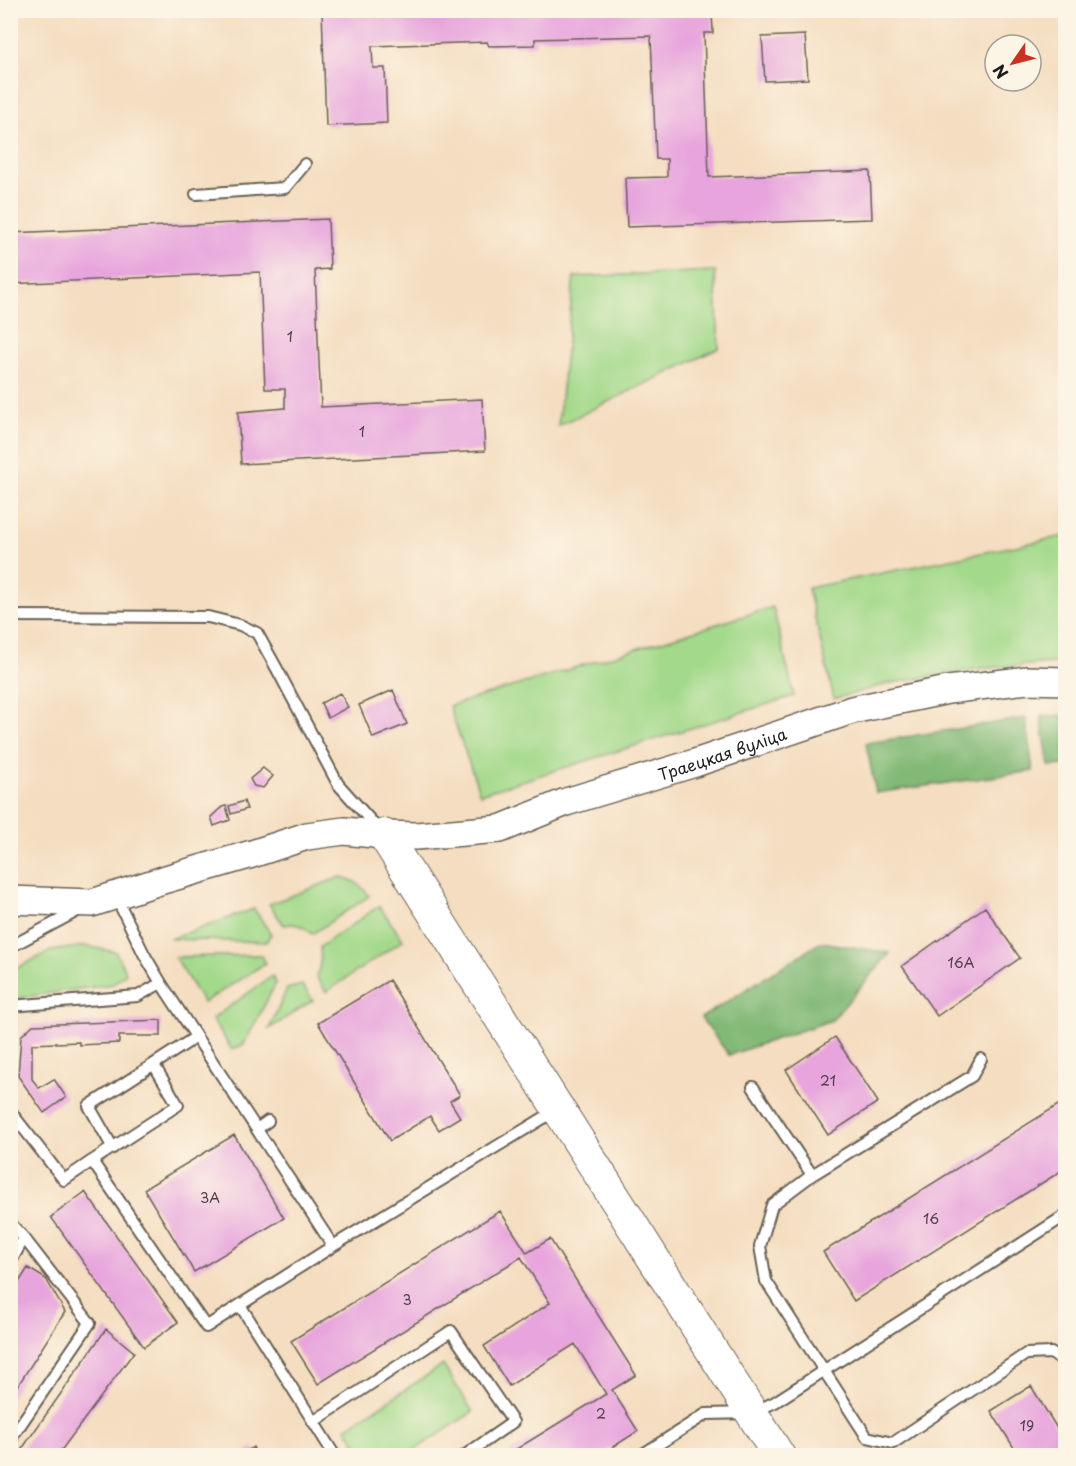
<svg xmlns="http://www.w3.org/2000/svg" width="1076" height="1466" font-family="'Playpen Sans',sans-serif">
<style>
.green{fill:#a3d98a;stroke:#607a53;stroke-width:1.5}
.forest{fill:#82b976;stroke:#4f6a49;stroke-width:1.5}
.building{fill:#e7a4dd}
.lines{fill:none;stroke-linecap:round;stroke-linejoin:round}
.service-casing{stroke:#686055;stroke-width:14}
.tertiary-casing{stroke:#686055;stroke-width:30}
.secondary-casing{stroke:#686055;stroke-width:34}
.service{stroke:#fff;stroke-width:10}
.tertiary{stroke:#fff;stroke-width:27}
.secondary{stroke:#fff;stroke-width:32}
.labels{text-anchor:middle;dominant-baseline:central;stroke-width:5;stroke-linejoin:round;paint-order:stroke}
.number-label{font-size:14px;fill:#4f3e4c}
.street-label{font-size:16px;fill:#1c1c1c;stroke:#fcf5e5}
</style>
<rect width="100%" height="100%" fill="#fcf5e5"/>
<filter id="ink" filterUnits="userSpaceOnUse"><feTurbulence type="fractalNoise" baseFrequency=".0167" numOctaves="2"/><feDisplacementMap in="SourceGraphic" scale="12" xChannelSelector="R" yChannelSelector="G"/><feConvolveMatrix kernelMatrix="1 2 1 2 8 2 1 2 1" color-interpolation-filters="sRGB"/></filter>
<filter id="wash" filterUnits="userSpaceOnUse"><feTurbulence type="fractalNoise" baseFrequency=".008" numOctaves="4" result="noise"/><feDisplacementMap in="SourceGraphic" scale="24" xChannelSelector="R" yChannelSelector="G"/><feGaussianBlur stdDeviation="1.35" result="paint"/><feColorMatrix in="noise" values="0 0 0 0 0 0 0 0 0 0 0 0 0 0 0 0 0 1.4 0 .05"/><feComposite in="paint" operator="in"/></filter>
<g filter="url(#wash)">
<rect width="100%" height="100%" fill="#f4ddc0"/>
<path class="green" d="M 715,271 L 719,348 L 558,426 L 574,277 Z
M 1065,536 L 1065,663 L 1052,663 L 977,669 L 891,683 L 834,699 L 808,588 Z
M 773,607 L 794,696 L 480,794 L 449,706 Z
M 341,877 C 354,880 362,885 369,896 L 312,934 C 303,925 297,923 284,925 L 269,904 Z
M 379,906 L 403,940 L 326,992 L 316,976 C 321,966 321,958 320,947 Z
M 254,909 L 271,934 L 266,942 L 170,939 Z
M 85,946 L 116,952 L 126,973 L 113,984 L 11,999 L 11,971 L 51,951 Z
M 260,955 L 266,963 L 203,1003 L 175,957 Z
M 272,976 L 276,983 L 244,1044 L 232,1050 L 212,1019 Z
M 302,985 L 313,1000 L 269,1029 L 287,989 Z
M 443,1365 L 473,1412 L 407,1455 L 364,1455 L 346,1428 Z"/>
<path class="forest" d="M 1065,715 L 1065,765 L 1049,766 L 1041,716 Z
M 1026,718 L 1033,771 L 876,793 L 866,743 Z
M 821,942 L 890,953 L 832,1020 L 729,1055 L 701,1018 Z"/>
<g id="blocks">
<path class="building" d="M 322,10 L 712,10 L 713,33 L 704,33 L 709,177 L 870,171 L 872,219 L 627,227 L 625,178 L 667,177 L 667,159 L 656,159 L 651,36 L 535,39 L 535,45 L 489,46 L 487,42 L 372,46 L 373,68 L 385,68 L 387,123 L 326,126 Z
M 805,35 L 808,79 L 765,81 L 762,37 Z
M 328,219 L 330,269 L 315,270 L 321,407 L 482,399 L 485,451 L 241,464 L 238,412 L 285,408 L 285,389 L 265,389 L 260,272 L 10,284 L 10,233 Z
M 393,690 L 407,724 L 373,738 L 359,705 Z
M 340,693 L 348,707 L 328,718 L 321,703 Z
M 263,768 L 273,776 L 263,788 L 254,786 L 250,779 Z
M 244,801 L 247,809 L 231,814 L 229,806 Z
M 226,806 L 230,820 L 214,826 L 211,817 L 222,807 Z
M 985,907 L 1020,958 L 937,1016 L 902,966 Z
M 389,980 L 460,1095 L 450,1101 L 460,1117 L 439,1130 L 430,1116 L 390,1141 L 318,1023 Z
M 161,1020 L 161,1036 L 119,1036 L 119,1043 L 79,1045 L 79,1042 L 32,1044 L 32,1079 L 39,1088 L 54,1079 L 66,1097 L 44,1113 L 18,1076 L 21,1036 L 33,1025 Z
M 835,1037 L 878,1102 L 828,1135 L 786,1070 Z
M 1066,1100 L 1066,1168 L 854,1301 L 823,1252 Z
M 234,1135 L 284,1218 L 194,1272 L 144,1189 Z
M 85,1192 L 178,1322 L 144,1347 L 51,1217 Z
M 500,1211 L 527,1253 L 550,1239 L 636,1375 L 612,1390 L 638,1431 L 599,1456 L 505,1456 L 606,1394 L 575,1344 L 509,1386 L 484,1346 L 550,1303 L 521,1257 L 318,1384 L 291,1341 Z
M 28,1268 L 46,1279 L 65,1312 L 10,1398 L 10,1296 Z
M 106,1329 L 134,1352 L 57,1456 L 17,1456 Z
M 1031,1386 L 1066,1443 L 1066,1456 L 1019,1456 L 991,1411 Z
M 253,1447 L 258,1456 L 239,1456 Z"/>
</g>
</g>
<g filter="url(#ink)">
<use href="#blocks" fill-opacity="0" stroke="#686055" stroke-width="1.5"/>
<g class="lines">
<defs>
<path id="service" d="M 196,194 L 285,188 L 305,164
M 10,616 L 208,617 L 240,625 L 257,633 L 277,669 L 338,784 L 380,831
M 115,895 L 144,954 L 161,983 L 333,1246
M 10,947 L 79,910
M 10,1006 L 138,996 L 161,983
M 753,1087 L 812,1175 L 772,1205 L 760,1246 L 766,1281 L 867,1437 L 893,1443 L 1026,1354 L 1051,1353 L 1066,1363
M 10,1111 L 64,1180 L 92,1161 L 206,1327 L 240,1305
M 257,1129 L 268,1121
M 113,1148 L 89,1106 L 196,1037
M 92,1161 L 178,1105 L 154,1065
M 812,1175 L 972,1076 L 981,1059
M 10,1223 L 24,1238 L 10,1263
M 313,1422 L 451,1331 L 513,1422 L 464,1456
M 10,1440 L 90,1323 L 24,1238
M 335,1456 L 240,1305 L 333,1246 L 555,1111
M 640,1456 L 706,1414 L 752,1413 L 775,1402 L 1066,1215"/>
<g id="tertiary">
<path id="s1" d="M 10,900 L 92,903 L 166,879 L 252,854 L 307,836 L 344,831 L 384,835 L 416,836 L 500,829 L 566,802 L 695,763 L 852,710 L 948,690 L 1027,680 L 1066,681"/>
</g>
<path id="secondary" d="M 384,835 L 779,1456"/>
</defs>
<use href="#service" class="service-casing"/>
<use href="#tertiary" class="tertiary-casing"/>
<use href="#secondary" class="secondary-casing"/>
<use href="#service" class="service"/>
<use href="#tertiary" class="tertiary"/>
<use href="#secondary" class="secondary"/>
</g>
</g>
<g class="labels">
<g class="number-label">
<text x="290" y="336">1</text>
<text x="362" y="431">1</text>
<text x="961" y="962">16А</text>
<text x="828" y="1080">21</text>
<text x="210" y="1197">3А</text>
<text x="931" y="1218">16</text>
<text x="407" y="1299">3</text>
<text x="601" y="1413">2</text>
<text x="1027" y="1425">19</text>
</g>
<g class="street-label">
<text stroke="none"><textPath href="#s1" startOffset="736">Траецкая вуліца</textPath></text>
</g>
</g>
<rect width="1076" height="1466" fill="none" stroke="#fcf5e5" stroke-width="36"/>
<g transform="translate(1013 63) rotate(235)"><circle r="28" fill="#fcf5e5" stroke="#a29e95" stroke-width="1.5"/>
<path d="M0-4.5L10 22L0 15L-10 22Z" fill="#c8321e"/>
<text y="-9" font-size="16" font-weight="bold" text-anchor="middle" fill="#1c1c1c">N</text>
</g>
</svg>
